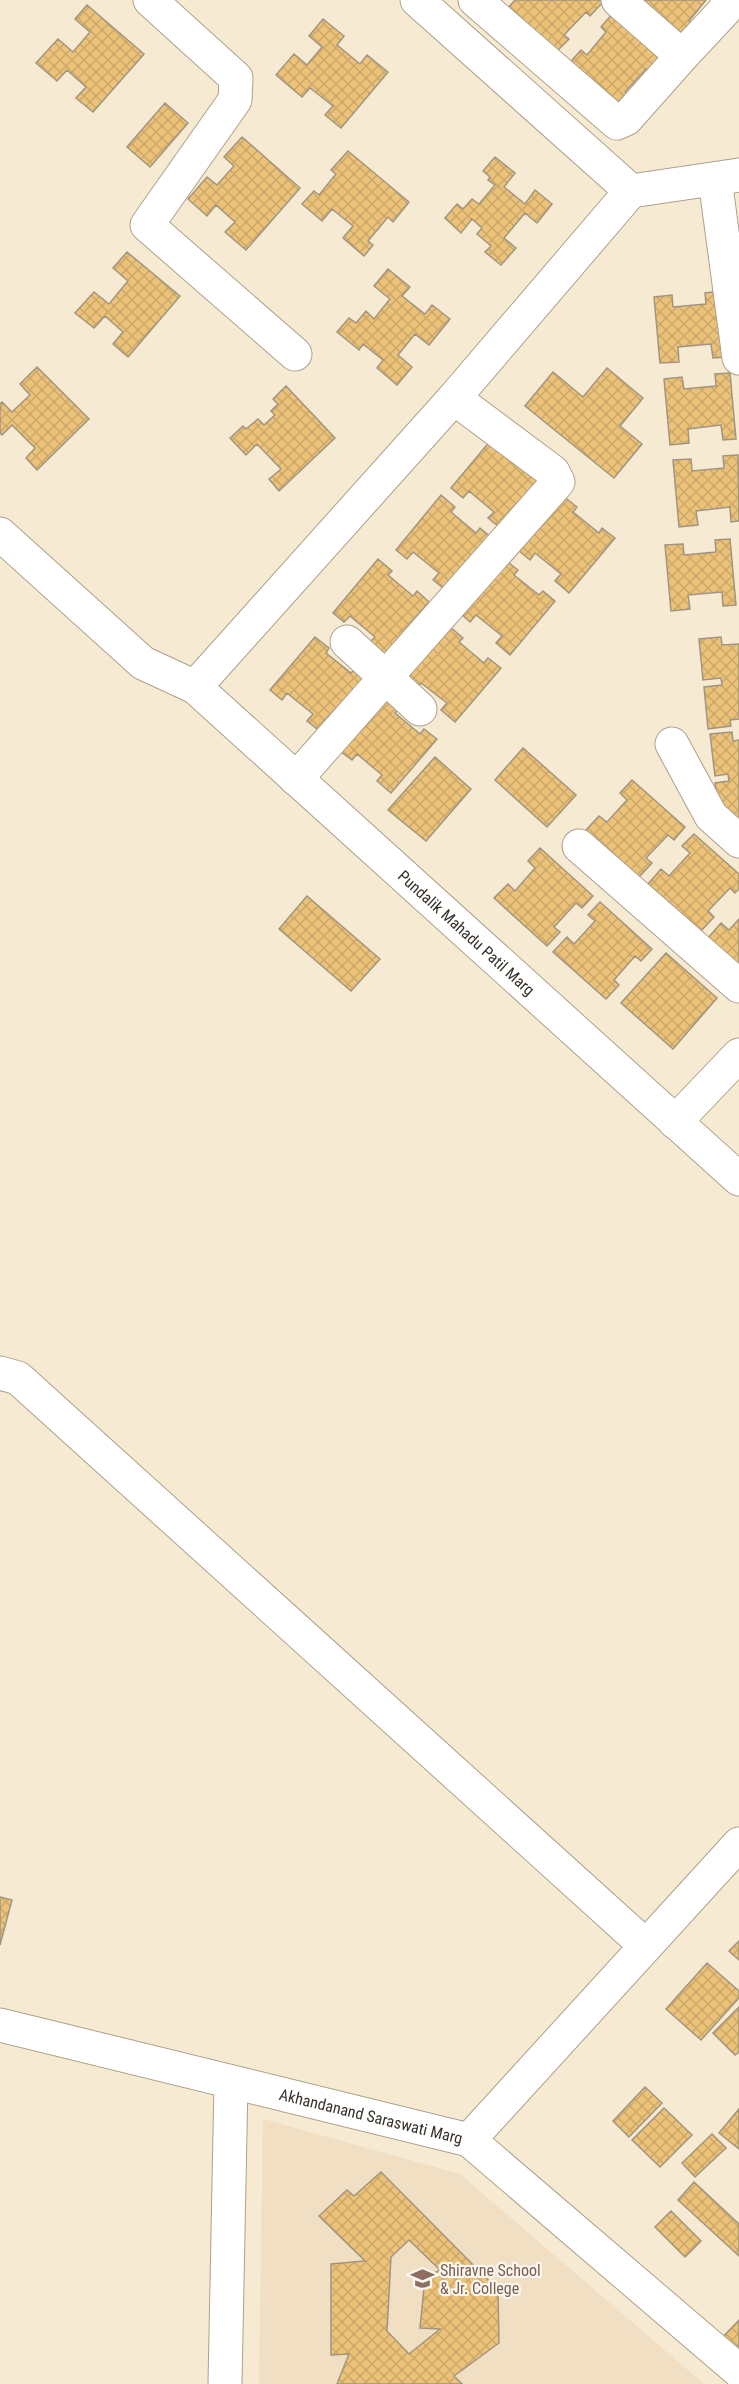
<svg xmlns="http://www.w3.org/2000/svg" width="739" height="2384" font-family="'Roboto Condensed',sans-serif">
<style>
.built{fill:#f0dfc2}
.building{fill:url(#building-cross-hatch);stroke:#a19581;stroke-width:1.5;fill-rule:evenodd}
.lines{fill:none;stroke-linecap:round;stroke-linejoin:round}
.minor-casing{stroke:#ada18c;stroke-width:35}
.minor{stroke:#fff;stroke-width:33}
.labels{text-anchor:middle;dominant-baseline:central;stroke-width:4.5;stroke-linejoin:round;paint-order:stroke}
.street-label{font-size:16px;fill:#373129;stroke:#fdf8ef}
.education-label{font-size:16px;fill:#785e54;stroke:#fdf8ef;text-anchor:start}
</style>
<defs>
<pattern id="building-cross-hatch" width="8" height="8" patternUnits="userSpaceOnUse" patternTransform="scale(1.5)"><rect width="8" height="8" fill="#ecc279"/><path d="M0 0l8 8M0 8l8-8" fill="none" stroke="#cba769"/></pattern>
</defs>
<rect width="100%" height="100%" fill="#f7ead3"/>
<path class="built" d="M 263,2119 L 460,2174 L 704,2384 L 259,2384 Z"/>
<path class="building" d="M 515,0 L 603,0 L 604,1 L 590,16 L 586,12 L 564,35 L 569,39 L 555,53 L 507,9 Z
M 633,0 L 706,0 L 689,21 L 694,26 L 680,41 Z
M 87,5 L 144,54 L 93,112 L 76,98 L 86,87 L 67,70 L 57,81 L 36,63 L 58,39 L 73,52 L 90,32 L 75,19 Z
M 614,12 L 667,58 L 653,74 L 646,69 L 625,92 L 632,98 L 619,113 L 566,67 L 581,50 L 587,55 L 606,32 L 601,27 Z
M 323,19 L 344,36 L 337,45 L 360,64 L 367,55 L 388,72 L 341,128 L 325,115 L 333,106 L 310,88 L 302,97 L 276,75 L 294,54 L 307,65 L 322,47 L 309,36 Z
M 165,103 L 188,123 L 150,167 L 127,147 Z
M 242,137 L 300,188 L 246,250 L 225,232 L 235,222 L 216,205 L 207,216 L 188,199 L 207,177 L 217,185 L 234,166 L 224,157 Z
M 348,151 L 409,202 L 393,222 L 388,217 L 368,241 L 373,245 L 364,256 L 343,238 L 353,226 L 332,209 L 322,221 L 302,204 L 314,191 L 319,195 L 336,174 L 331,170 Z
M 495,157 L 515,173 L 504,187 L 525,204 L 535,190 L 552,204 L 537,223 L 525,213 L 504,238 L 516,248 L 501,265 L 485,252 L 491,246 L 477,234 L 482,228 L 472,219 L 461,233 L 445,218 L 457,204 L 463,209 L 472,199 L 479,204 L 495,185 L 488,180 L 490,177 L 483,171 Z
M 127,252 L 180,296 L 128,357 L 113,344 L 123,332 L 105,316 L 94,328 L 75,313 L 94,292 L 109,304 L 128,281 L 113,268 Z
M 388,269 L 410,287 L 402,296 L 425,314 L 432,305 L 450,319 L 429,345 L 415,334 L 398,355 L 412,367 L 397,385 L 377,368 L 383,360 L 363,344 L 359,350 L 337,332 L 349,318 L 356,323 L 366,311 L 374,319 L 390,299 L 374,286 Z
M 720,291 L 726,357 L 713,358 L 711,344 L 678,347 L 679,362 L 660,363 L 654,297 L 672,295 L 673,307 L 706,304 L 705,293 Z
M 37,367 L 89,419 L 37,470 L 26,458 L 35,448 L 12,425 L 2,435 L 0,433 L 0,404 L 2,402 L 12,412 L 30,395 L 20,384 Z
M 607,368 L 643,398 L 620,426 L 642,444 L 614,478 L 525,406 L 553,372 L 583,397 Z
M 730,373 L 736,439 L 723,440 L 721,425 L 688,429 L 689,443 L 670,445 L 664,379 L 682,377 L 684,389 L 716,386 L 715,374 Z
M 286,386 L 335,438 L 279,491 L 269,479 L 281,469 L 257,444 L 246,455 L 230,438 L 243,426 L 246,429 L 258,419 L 264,425 L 275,415 L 271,411 L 278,404 L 273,399 Z
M 496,434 L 548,477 L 503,530 L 488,518 L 494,512 L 469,491 L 463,498 L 451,488 Z
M 738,455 L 739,521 L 731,522 L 730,507 L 696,511 L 698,525 L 679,527 L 673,460 L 691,459 L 692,471 L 724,468 L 723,456 Z
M 441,495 L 455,507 L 451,512 L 476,533 L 480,528 L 492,538 L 448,592 L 433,580 L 439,573 L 413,552 L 407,559 L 396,550 Z
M 563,496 L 577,507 L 573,512 L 599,533 L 602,528 L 615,538 L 569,593 L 555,581 L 561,574 L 535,553 L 530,560 L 518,550 Z
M 730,539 L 736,605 L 723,606 L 722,592 L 688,595 L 690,609 L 671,611 L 665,545 L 683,544 L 684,555 L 716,552 L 715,540 Z
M 378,559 L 392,571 L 388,575 L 413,596 L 417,591 L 429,602 L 384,655 L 369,643 L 375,637 L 350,616 L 344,622 L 333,613 Z
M 504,559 L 518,570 L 514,575 L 539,595 L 543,591 L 555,601 L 510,655 L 496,643 L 502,636 L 476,615 L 470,622 L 459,612 Z
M 449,626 L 463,638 L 459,642 L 484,663 L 488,658 L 501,668 L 455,722 L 441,710 L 447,703 L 421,683 L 416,689 L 404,680 Z
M 315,637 L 329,648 L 326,653 L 351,673 L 355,669 L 366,679 L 322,733 L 307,721 L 313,714 L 287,693 L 282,700 L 270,690 Z
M 721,637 L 722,645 L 739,644 L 739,719 L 730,720 L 731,726 L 708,729 L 704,687 L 722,685 L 721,678 L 703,680 L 699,639 Z
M 385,697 L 399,709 L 395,713 L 420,734 L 424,729 L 437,739 L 391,793 L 377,781 L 382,775 L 357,754 L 352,760 L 340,751 Z
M 732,732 L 733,741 L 739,740 L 739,818 L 720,820 L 715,783 L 729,781 L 728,774 L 715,776 L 710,734 Z
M 523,748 L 576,795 L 547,827 L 495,780 Z
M 435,757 L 471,789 L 426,841 L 388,810 Z
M 632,780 L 685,827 L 674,840 L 668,835 L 646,858 L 652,863 L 639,877 L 586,830 L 599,816 L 607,822 L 627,800 L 620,793 Z
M 694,834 L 739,874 L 739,889 L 735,893 L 730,888 L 708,911 L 714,917 L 701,931 L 648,884 L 661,869 L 669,876 L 690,853 L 682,846 Z
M 540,848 L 593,896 L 582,908 L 576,903 L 554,927 L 560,932 L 547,946 L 494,898 L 508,884 L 515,891 L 535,868 L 528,861 Z
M 307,896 L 380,959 L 351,991 L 279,929 Z
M 600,902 L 652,949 L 641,961 L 635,956 L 614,980 L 619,985 L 606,999 L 553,952 L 567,937 L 574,944 L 595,921 L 588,915 Z
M 739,919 L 739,966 L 708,938 L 721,923 L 729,930 Z
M 666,953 L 717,998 L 673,1049 L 621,1003 Z
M 0,1897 L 12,1900 L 0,1945 Z
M 739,1941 L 739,1960 L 729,1951 Z
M 707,1963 L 739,1991 L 739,1998 L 701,2040 L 666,2009 Z
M 739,2007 L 739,2052 L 735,2055 L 713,2033 Z
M 645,2087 L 662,2103 L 629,2137 L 613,2121 Z
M 664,2108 L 692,2135 L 660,2167 L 632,2140 Z
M 739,2109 L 739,2149 L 719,2133 Z
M 712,2134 L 726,2148 L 695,2177 L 682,2163 Z
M 381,2172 L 498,2290 L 499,2343 L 454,2376 L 462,2384 L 337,2384 L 349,2354 L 331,2355 L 331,2264 L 365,2261 L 319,2216 L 347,2190 L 354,2196 ZM 409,2240 L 440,2270 L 425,2278 L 420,2328 L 440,2329 L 409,2354 L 387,2331 L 391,2257 Z
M 694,2182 L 739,2224 L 739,2256 L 678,2200 Z
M 671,2211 L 701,2241 L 685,2257 L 655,2227 Z
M 739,2320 L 739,2362 L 718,2342 Z"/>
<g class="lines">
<defs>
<g id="minor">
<path d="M 150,0 L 236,78 L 235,100 L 147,225 L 295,354"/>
<path d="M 417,0 L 631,191 L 739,175"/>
<path d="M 475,0 L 617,123 L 626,119 L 682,56 L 618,0"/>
<path d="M 682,56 L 725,10 L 728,0"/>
<path d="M 715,179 L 739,358"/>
<path id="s1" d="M 0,534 L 143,663 L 195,687 L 739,1179"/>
<path d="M 347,642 L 420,709"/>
<path d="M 195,687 L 454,398 L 631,191"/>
<path d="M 672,744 L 711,816 L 739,841"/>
<path d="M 296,779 L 558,482 L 553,472 L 454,398"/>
<path d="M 579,846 L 739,986"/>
<path d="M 675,1122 L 739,1055"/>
<path d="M 0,1373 L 18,1378 L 646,1946"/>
<path id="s2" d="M 0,2025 L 469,2140 L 739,2371"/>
<path d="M 469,2140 L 739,1844"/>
<path d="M 225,2384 L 231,2082"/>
</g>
</defs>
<use href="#minor" class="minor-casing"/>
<use href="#minor" class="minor"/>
</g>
<defs>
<symbol id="university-bare" viewBox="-9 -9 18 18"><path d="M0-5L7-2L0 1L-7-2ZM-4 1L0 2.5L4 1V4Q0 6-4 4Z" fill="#8d6e63" stroke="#fdf8ef" stroke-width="2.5" paint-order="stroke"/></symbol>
</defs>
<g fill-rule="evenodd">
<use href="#university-bare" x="406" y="2262" width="33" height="33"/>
</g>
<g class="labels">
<g class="street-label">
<text stroke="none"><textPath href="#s1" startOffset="616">Pundalik Mahadu Patil Marg</textPath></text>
<text stroke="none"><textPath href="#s2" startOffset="382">Akhandanand Saraswati Marg</textPath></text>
</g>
<g class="education-label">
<text x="440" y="2270">Shiravne School<tspan x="440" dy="18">&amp; Jr. College</tspan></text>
</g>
</g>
</svg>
